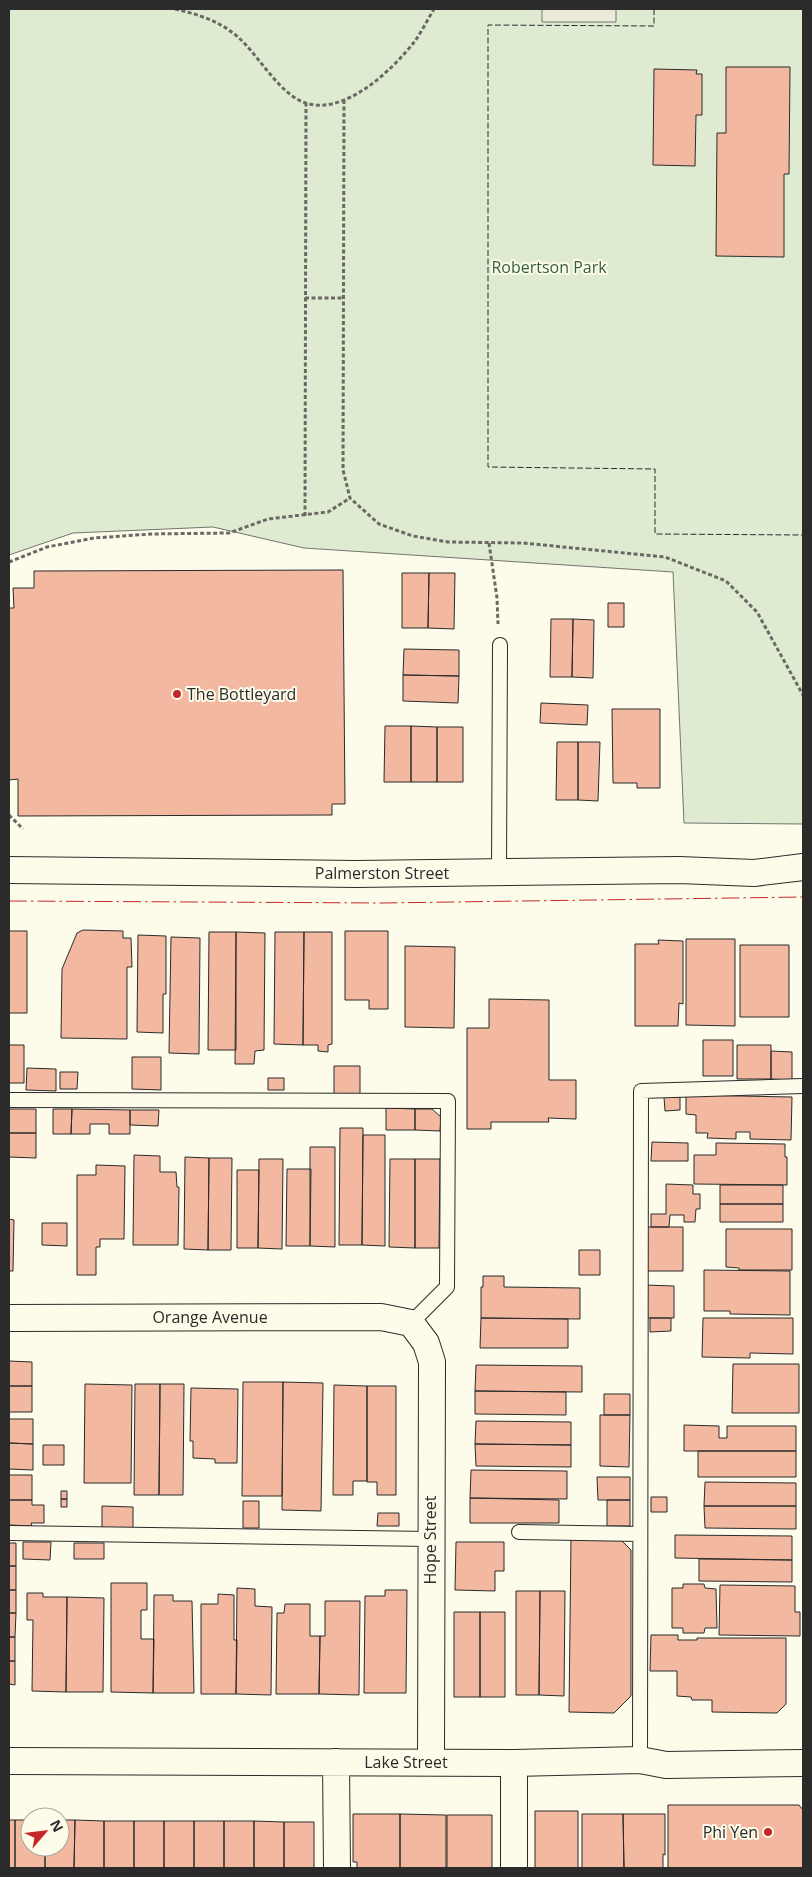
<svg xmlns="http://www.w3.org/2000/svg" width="812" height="1877" font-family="'Open Sans',sans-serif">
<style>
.green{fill:#deebd1;stroke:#74746e}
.parking{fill:#eceadb;stroke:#74746e}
.building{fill:#f2b8a0;stroke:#2b2b2b}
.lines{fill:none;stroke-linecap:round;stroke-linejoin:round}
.lane-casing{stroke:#2b2b2b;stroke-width:16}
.street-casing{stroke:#2b2b2b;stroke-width:28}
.path{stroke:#6a6964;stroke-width:3;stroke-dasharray:4 2.5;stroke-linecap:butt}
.lane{stroke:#fdfbea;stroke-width:14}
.street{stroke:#fdfbea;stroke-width:26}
.fence{stroke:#2b2b2b;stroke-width:1;stroke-dasharray:6 2.5;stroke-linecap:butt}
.power{stroke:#c62828;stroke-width:1;stroke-dasharray:18 4 2.5 4;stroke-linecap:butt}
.poi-dot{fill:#c62828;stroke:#fdfbea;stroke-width:2}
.labels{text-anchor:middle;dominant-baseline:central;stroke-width:4;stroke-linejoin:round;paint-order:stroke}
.park-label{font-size:16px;fill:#34623c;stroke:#fdfbea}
.poi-label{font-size:16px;fill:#2b2b2b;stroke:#fdfbea;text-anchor:start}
.street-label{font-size:16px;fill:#2b2b2b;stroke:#fdfbea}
</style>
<rect width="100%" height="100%" fill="#fdfbea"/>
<path class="green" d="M 9,9 L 803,9 L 803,824 L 684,823 L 673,572 L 304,548 L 213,527 L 73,533 L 9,555 Z"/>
<path class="parking" d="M 542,9 L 616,9 L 616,22 L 542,22 Z"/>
<path class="building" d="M 726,67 L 790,67 L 789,174 L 784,174 L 784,257 L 716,256 L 717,133 L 726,133 Z
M 654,69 L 697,70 L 696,74 L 702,74 L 702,115 L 696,115 L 695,166 L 653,165 Z
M 343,570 L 345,804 L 332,804 L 332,815 L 18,816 L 18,779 L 9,780 L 9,608 L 14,608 L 13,588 L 34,588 L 34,571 Z
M 402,573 L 429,573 L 428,628 L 402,628 Z
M 429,573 L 455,573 L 454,629 L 428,628 Z
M 608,603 L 624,603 L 624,627 L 608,627 Z
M 551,619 L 573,619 L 572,677 L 550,677 Z
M 573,619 L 594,620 L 593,678 L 572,677 Z
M 404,649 L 459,650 L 459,676 L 403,675 Z
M 403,675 L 459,676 L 458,703 L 403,701 Z
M 541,703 L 588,705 L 587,725 L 540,723 Z
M 612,709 L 660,709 L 660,788 L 637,788 L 637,783 L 613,783 Z
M 385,726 L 411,726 L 411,782 L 384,782 Z
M 411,726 L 437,727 L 437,782 L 411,782 Z
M 437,727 L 463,727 L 463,782 L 437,782 Z
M 557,742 L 578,742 L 578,800 L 556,800 Z
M 578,742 L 600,742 L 598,801 L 578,800 Z
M 83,930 L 123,931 L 123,938 L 131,938 L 132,967 L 127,967 L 127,1039 L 61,1038 L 62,969 L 77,933 Z
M 9,931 L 27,931 L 27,1013 L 9,1013 Z
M 345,931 L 388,931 L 388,1009 L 369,1009 L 369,1000 L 345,1000 Z
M 209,932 L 236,932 L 236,1050 L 208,1050 Z
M 236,932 L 265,933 L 264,1050 L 255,1051 L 254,1064 L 235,1064 Z
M 275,932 L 304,932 L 303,1045 L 274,1044 Z
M 304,932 L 332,932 L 332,1044 L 328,1045 L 328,1052 L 318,1051 L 318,1045 L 303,1045 Z
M 138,935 L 166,936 L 166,994 L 163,994 L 163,1033 L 137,1032 Z
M 171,937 L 200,938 L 199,1054 L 169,1053 Z
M 686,939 L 735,939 L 735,1026 L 686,1025 Z
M 658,940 L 683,941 L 683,1004 L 679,1003 L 678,1026 L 635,1026 L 635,944 L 659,944 Z
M 740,945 L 789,945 L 789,1017 L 740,1017 Z
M 405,946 L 455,947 L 454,1028 L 405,1027 Z
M 489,999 L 549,1000 L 549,1080 L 576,1080 L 576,1119 L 548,1118 L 549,1122 L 491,1122 L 491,1129 L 467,1129 L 467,1028 L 489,1028 Z
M 703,1040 L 733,1040 L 733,1076 L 703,1076 Z
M 9,1045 L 24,1045 L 24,1083 L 9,1083 Z
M 737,1045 L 771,1045 L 771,1079 L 737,1079 Z
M 771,1051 L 792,1052 L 792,1080 L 771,1079 Z
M 132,1057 L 161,1057 L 161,1090 L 132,1089 Z
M 334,1066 L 360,1066 L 360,1094 L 334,1094 Z
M 27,1068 L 56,1069 L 56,1091 L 26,1090 Z
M 60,1072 L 78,1072 L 77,1089 L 60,1089 Z
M 268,1078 L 284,1078 L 284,1090 L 268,1090 Z
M 686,1095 L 792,1097 L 791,1140 L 750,1139 L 750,1132 L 736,1132 L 736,1139 L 707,1138 L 708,1133 L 696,1133 L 696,1115 L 686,1114 Z
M 664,1097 L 680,1097 L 680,1110 L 665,1111 Z
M 386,1108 L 415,1109 L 415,1130 L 386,1130 Z
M 9,1109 L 36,1109 L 36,1133 L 9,1133 Z
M 53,1109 L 72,1109 L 71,1134 L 53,1134 Z
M 72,1109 L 130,1110 L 130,1134 L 109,1134 L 109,1124 L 90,1124 L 90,1134 L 71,1134 Z
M 415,1109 L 432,1109 L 441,1117 L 440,1131 L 415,1130 Z
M 130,1110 L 159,1110 L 158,1126 L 130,1125 Z
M 340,1128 L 363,1128 L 362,1245 L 339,1245 Z
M 9,1133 L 36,1133 L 36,1158 L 9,1157 Z
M 363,1135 L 385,1135 L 385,1246 L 362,1245 Z
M 652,1142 L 688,1143 L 688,1161 L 651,1161 Z
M 716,1143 L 785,1144 L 785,1157 L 787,1157 L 787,1185 L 694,1184 L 694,1155 L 716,1155 Z
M 310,1147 L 335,1147 L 335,1247 L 310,1246 Z
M 134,1155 L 160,1156 L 160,1172 L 176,1172 L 177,1187 L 179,1187 L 178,1245 L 133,1245 Z
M 185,1157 L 209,1158 L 208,1250 L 184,1249 Z
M 209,1158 L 232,1158 L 231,1250 L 208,1250 Z
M 259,1159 L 283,1159 L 282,1249 L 258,1248 Z
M 390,1159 L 415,1159 L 415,1248 L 389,1247 Z
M 415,1159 L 440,1159 L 439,1248 L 415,1248 Z
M 96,1165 L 125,1166 L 124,1239 L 100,1239 L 100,1247 L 96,1247 L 96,1275 L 77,1275 L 77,1175 L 96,1175 Z
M 287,1169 L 311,1169 L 310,1246 L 286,1246 Z
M 237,1170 L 259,1170 L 258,1248 L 237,1248 Z
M 666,1184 L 693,1185 L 693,1194 L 700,1194 L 700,1209 L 696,1209 L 695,1222 L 684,1222 L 684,1215 L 670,1215 L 669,1227 L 651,1227 L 651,1214 L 666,1214 Z
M 720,1185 L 783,1185 L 783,1204 L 720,1204 Z
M 720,1204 L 783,1204 L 783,1222 L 720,1222 Z
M 9,1219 L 14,1220 L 13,1271 L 9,1271 Z
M 42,1223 L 67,1223 L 67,1246 L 42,1245 Z
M 646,1227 L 683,1227 L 683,1271 L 646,1271 Z
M 726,1229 L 792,1229 L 792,1270 L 739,1270 L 739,1268 L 726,1267 Z
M 579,1250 L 600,1250 L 600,1275 L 579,1275 Z
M 704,1270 L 790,1271 L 790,1315 L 730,1314 L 730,1311 L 704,1311 Z
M 483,1276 L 504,1276 L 504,1287 L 580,1288 L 580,1319 L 481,1318 L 481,1287 L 483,1287 Z
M 644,1285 L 674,1286 L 674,1318 L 644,1318 Z
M 481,1318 L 568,1319 L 568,1348 L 480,1348 Z
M 650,1318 L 671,1318 L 671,1331 L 650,1332 Z
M 703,1318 L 793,1318 L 793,1354 L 750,1353 L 750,1358 L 702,1357 Z
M 9,1361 L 32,1362 L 32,1386 L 9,1386 Z
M 733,1364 L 799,1364 L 799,1413 L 732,1413 Z
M 476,1365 L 582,1366 L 582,1392 L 475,1391 Z
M 243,1382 L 283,1382 L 282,1496 L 242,1496 Z
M 283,1382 L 323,1383 L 321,1511 L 282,1510 Z
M 85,1384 L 132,1385 L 131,1483 L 84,1483 Z
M 135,1384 L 160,1384 L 159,1495 L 134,1495 Z
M 160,1384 L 184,1384 L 183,1495 L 159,1495 Z
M 334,1385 L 367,1386 L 367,1481 L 353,1481 L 353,1495 L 333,1495 Z
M 9,1386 L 32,1386 L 32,1412 L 9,1412 Z
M 367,1386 L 396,1386 L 396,1495 L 377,1495 L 377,1482 L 367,1482 Z
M 191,1388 L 238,1389 L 237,1463 L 215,1463 L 215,1459 L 193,1458 L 193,1441 L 190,1441 Z
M 475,1391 L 566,1392 L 566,1415 L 475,1414 Z
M 604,1394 L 630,1394 L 630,1415 L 604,1415 Z
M 600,1415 L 630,1415 L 629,1467 L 600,1466 Z
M 9,1419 L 33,1419 L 33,1444 L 9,1443 Z
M 476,1421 L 571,1422 L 571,1445 L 475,1444 Z
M 684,1425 L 719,1426 L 719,1438 L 727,1438 L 727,1426 L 796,1426 L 796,1451 L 684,1451 Z
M 9,1443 L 33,1444 L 33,1470 L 9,1469 Z
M 475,1444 L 571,1445 L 571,1467 L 476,1466 Z
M 43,1445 L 64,1445 L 64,1465 L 43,1465 Z
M 698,1451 L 796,1451 L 796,1477 L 698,1477 Z
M 471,1470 L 567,1471 L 567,1499 L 470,1498 Z
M 9,1475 L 32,1475 L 32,1500 L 9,1500 Z
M 597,1477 L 630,1477 L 630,1500 L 598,1500 Z
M 705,1482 L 796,1483 L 796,1506 L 704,1506 Z
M 61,1491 L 67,1491 L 67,1499 L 61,1499 Z
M 651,1497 L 667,1497 L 667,1512 L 651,1512 Z
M 470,1498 L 559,1500 L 559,1523 L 470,1523 Z
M 61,1499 L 67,1499 L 67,1507 L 61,1507 Z
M 9,1500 L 32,1500 L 32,1505 L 44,1505 L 44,1523 L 31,1523 L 32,1526 L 9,1525 Z
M 607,1500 L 630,1500 L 630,1526 L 607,1526 Z
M 243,1501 L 259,1501 L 259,1528 L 243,1528 Z
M 102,1506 L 133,1507 L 133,1528 L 102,1528 Z
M 704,1506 L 796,1506 L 796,1529 L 705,1528 Z
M 378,1513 L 399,1513 L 399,1526 L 377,1526 Z
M 675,1535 L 792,1536 L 792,1560 L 675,1558 Z
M 571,1536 L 618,1537 L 631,1550 L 631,1696 L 614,1713 L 569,1712 Z
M 23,1542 L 51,1542 L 50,1560 L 23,1559 Z
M 456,1542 L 504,1542 L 504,1571 L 495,1571 L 495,1591 L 455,1590 Z
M 9,1543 L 16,1543 L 16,1566 L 9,1566 Z
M 74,1543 L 104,1543 L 104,1559 L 74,1559 Z
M 699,1559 L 792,1560 L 792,1582 L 699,1581 Z
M 9,1566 L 16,1566 L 16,1590 L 9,1590 Z
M 111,1583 L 147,1583 L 147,1610 L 141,1610 L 141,1639 L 154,1639 L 153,1693 L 111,1692 Z
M 683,1584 L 704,1584 L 705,1588 L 716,1589 L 717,1628 L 705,1628 L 704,1633 L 683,1633 L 683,1628 L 672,1628 L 672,1588 L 683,1588 Z
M 720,1585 L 795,1586 L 795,1612 L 800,1612 L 800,1636 L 719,1635 Z
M 237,1588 L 255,1589 L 255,1606 L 272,1607 L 271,1695 L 236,1694 Z
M 9,1590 L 16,1590 L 16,1613 L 9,1613 Z
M 385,1590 L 407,1590 L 406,1693 L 364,1693 L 365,1596 L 385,1596 Z
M 516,1591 L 540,1591 L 539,1695 L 516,1695 Z
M 540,1591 L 565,1591 L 564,1696 L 539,1695 Z
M 27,1593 L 43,1593 L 43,1597 L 67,1597 L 66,1692 L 32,1691 L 33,1620 L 27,1620 Z
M 218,1594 L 234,1595 L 234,1640 L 237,1640 L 236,1694 L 201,1694 L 201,1604 L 218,1604 Z
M 154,1595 L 173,1595 L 173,1601 L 192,1601 L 194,1693 L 153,1693 Z
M 67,1597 L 104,1598 L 103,1692 L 66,1692 Z
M 325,1601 L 360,1601 L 359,1695 L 319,1694 L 320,1636 L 325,1636 Z
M 285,1604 L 310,1604 L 310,1636 L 320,1636 L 319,1694 L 276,1694 L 277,1613 L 284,1613 Z
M 454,1612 L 480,1612 L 480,1697 L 454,1697 Z
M 480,1612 L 505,1612 L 505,1697 L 480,1697 Z
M 9,1613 L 16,1613 L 15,1637 L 9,1637 Z
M 651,1635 L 678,1635 L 678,1640 L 697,1640 L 697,1638 L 786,1638 L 786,1704 L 777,1713 L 712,1712 L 712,1700 L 692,1700 L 691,1697 L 677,1696 L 677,1671 L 650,1671 Z
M 9,1637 L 15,1637 L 15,1661 L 9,1661 Z
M 9,1661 L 15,1661 L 15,1685 L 9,1684 Z
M 668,1805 L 799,1805 L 803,1810 L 803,1868 L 668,1868 Z
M 535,1811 L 578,1811 L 578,1868 L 535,1868 Z
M 353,1814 L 400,1814 L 400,1868 L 357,1868 L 357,1862 L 353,1862 Z
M 400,1814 L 446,1815 L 446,1868 L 400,1868 Z
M 582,1814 L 623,1814 L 624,1868 L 582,1868 Z
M 623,1814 L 665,1814 L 665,1855 L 663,1854 L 663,1868 L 624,1868 Z
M 447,1815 L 492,1815 L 492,1868 L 447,1868 Z
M 9,1820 L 15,1820 L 15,1868 L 9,1868 Z
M 15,1820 L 30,1820 L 30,1847 L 45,1847 L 45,1868 L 15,1868 Z
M 60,1820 L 75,1820 L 74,1868 L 45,1868 L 45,1847 L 60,1847 Z
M 75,1820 L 104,1821 L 104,1868 L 74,1868 Z
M 104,1821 L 134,1821 L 134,1868 L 104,1868 Z
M 134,1821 L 164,1821 L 164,1868 L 134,1868 Z
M 164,1821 L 194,1821 L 194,1868 L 164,1868 Z
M 194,1821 L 224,1821 L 224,1868 L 194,1868 Z
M 224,1821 L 254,1821 L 254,1868 L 224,1868 Z
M 254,1821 L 284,1822 L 284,1868 L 254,1868 Z
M 284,1822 L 314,1822 L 314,1868 L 284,1868 Z"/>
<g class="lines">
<defs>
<path id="lane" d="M 499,872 L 500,645
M 9,1100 L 448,1101 L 447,1287 L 411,1323
M 519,1532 L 640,1534
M 9,1533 L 430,1539
M 640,1760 L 641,1091 L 803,1086"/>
<path id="street" d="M 9,870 L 356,874 L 679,870 L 754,873 L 803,867
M 9,1318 L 381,1317 L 411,1323 L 426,1343 L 432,1362 L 431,1762
M 9,1761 L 514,1763 L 640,1760 L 666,1765 L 803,1763
M 336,1762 L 337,1868
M 514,1868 L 514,1763"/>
</defs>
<use href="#lane" class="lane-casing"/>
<use href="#street" class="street-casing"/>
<path class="path" d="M 175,9 C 201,15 226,23 245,44 C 260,60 273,81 291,95 C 333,128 390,73 415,41 C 422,31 428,19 434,9
M 344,100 L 343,470 L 350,498 L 379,524 L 413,536 L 448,542 L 523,543 L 665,557 L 726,581 L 757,612 L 803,695
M 305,298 L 343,298
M 305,516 L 306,102
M 489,543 L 497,598 L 498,624
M 9,562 L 47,547 L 94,538 L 151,534 L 229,533 L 268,519 L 328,512 L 350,498
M 9,815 L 23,829"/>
<use href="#lane" class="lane"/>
<use href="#street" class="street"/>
<path class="fence" d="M 654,9 L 654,26 L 488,25 L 488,467 L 655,469 L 655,534 L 803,535"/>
<path class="power" d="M 9,901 L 383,903 L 803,897"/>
</g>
<g class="poi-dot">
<circle cx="177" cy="694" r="5"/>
<circle cx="768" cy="1832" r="5"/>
</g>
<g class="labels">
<g class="park-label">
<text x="549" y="267">Robertson Park</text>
</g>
<g class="poi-label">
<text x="187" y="694">The Bottleyard</text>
<text x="758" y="1832" text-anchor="end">Phi Yen</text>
</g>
<g class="street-label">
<text x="382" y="873">Palmerston Street</text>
<text x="210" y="1317">Orange Avenue</text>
<text transform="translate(430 1540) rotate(-90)">Hope Street</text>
<text x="406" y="1762">Lake Street</text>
</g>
</g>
<rect width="812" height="1877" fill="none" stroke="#2b2b2b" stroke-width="20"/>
<g transform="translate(45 1832) rotate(62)"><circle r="24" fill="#fdfbea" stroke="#a9a89e"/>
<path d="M0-4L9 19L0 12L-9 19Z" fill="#c62828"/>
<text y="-8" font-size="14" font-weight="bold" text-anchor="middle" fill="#2b2b2b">N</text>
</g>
</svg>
